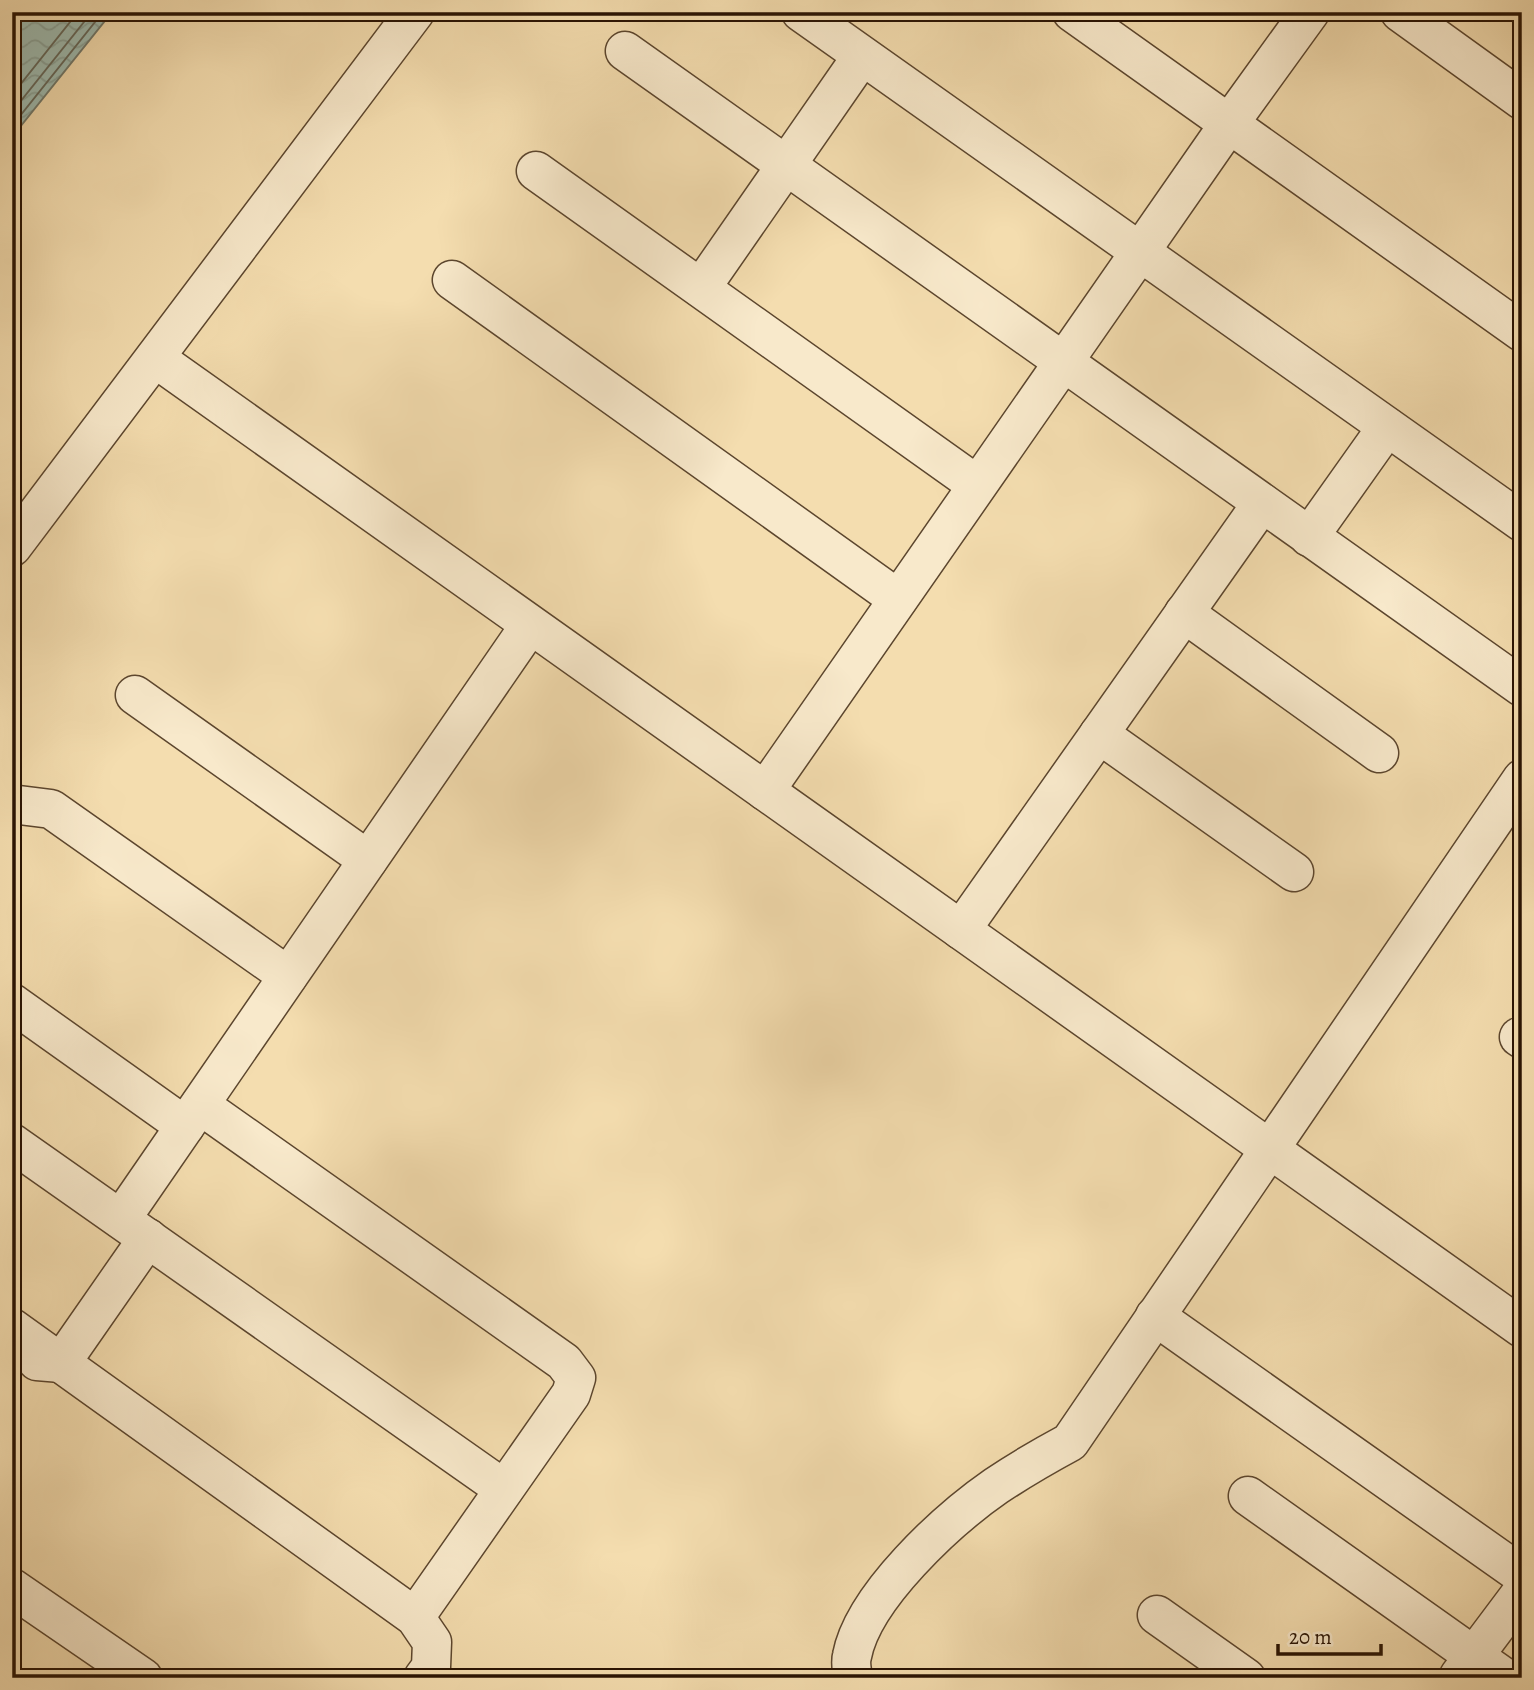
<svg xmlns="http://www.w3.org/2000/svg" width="1534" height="1690" font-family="Alegreya,serif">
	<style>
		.water { fill: url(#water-waves); stroke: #6f786b; stroke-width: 2 }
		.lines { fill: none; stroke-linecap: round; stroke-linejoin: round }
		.shore { stroke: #63675a; stroke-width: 2 }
		.minor-casing { stroke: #5c462e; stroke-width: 41 }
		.minor { stroke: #f8e9cb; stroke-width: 38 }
	</style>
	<defs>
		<pattern id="water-waves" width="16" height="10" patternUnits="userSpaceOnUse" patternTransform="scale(1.75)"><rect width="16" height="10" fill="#9dbbb1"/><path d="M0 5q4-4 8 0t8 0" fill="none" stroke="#87a097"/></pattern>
	</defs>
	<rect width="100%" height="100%" fill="#f4ddaf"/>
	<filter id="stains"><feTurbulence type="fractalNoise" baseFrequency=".00286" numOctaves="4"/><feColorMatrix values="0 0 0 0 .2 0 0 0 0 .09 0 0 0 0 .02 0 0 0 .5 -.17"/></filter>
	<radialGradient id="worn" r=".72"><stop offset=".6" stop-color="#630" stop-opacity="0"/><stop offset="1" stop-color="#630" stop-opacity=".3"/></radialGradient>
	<polygon class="water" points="12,12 112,12 12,137"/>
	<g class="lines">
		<g class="shore">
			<polyline points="12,95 78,12"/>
			<polyline points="12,112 92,12"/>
			<polyline points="12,126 103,12"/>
		</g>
		<g class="minor-casing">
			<g id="minor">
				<polyline points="801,12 1522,522"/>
				<polyline points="1072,12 1522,332"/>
				<polyline points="1400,12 1522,100"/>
				<polyline points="625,51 1522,687"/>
				<polyline points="536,171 977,485"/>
				<polyline points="452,280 898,599"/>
				<polyline points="701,288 862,56"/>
				<polyline points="155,358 1522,1328"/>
				<polyline points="1309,537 1387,427"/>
				<polyline points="12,547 415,12"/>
				<polyline points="1184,613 1379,753"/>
				<polyline points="135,695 368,860"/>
				<polyline points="1099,734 1294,872"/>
				<polyline points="765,791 1229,124 1310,12"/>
				<polyline points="12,806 19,805 51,809 288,976"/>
				<polyline points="961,930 1262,503"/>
				<polyline points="12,1003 185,1126"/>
				<polyline points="1519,1037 1522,1039"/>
				<polyline points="200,1105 564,1362 576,1378 571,1394 415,1617"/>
				<polyline points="12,1143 504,1489"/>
				<polyline points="121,1219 530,625"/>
				<polyline points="1155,1316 1522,1575"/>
				<polyline points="12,1328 415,1617 432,1642 431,1667 423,1678"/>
				<polyline points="37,1361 61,1363 148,1238"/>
				<polyline points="1248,1496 1505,1678"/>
				<polyline points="12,1588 143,1678"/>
				<polyline points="1157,1615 1246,1678"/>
				<polyline points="1459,1676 1522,1592"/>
				<path d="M853,1678c-1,-7 -3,-15 -1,-22 11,-59 95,-136 144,-170 24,-16 48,-30 74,-44l452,-663"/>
			</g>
		</g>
		<use href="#minor" class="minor"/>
	</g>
	<rect width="1534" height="1690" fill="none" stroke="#f4ddaf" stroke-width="42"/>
	<rect x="14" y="14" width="1506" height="1662" fill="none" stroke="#291303" stroke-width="3.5"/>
	<rect x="21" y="21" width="1492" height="1648" fill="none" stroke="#291303" stroke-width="2"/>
	<path d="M1278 1644v10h103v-10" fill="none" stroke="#291303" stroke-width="3.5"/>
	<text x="1289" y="1644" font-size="21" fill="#291303" stroke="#f8e9cb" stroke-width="5" paint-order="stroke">20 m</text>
	<rect width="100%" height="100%" filter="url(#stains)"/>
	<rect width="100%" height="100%" fill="url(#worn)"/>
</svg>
